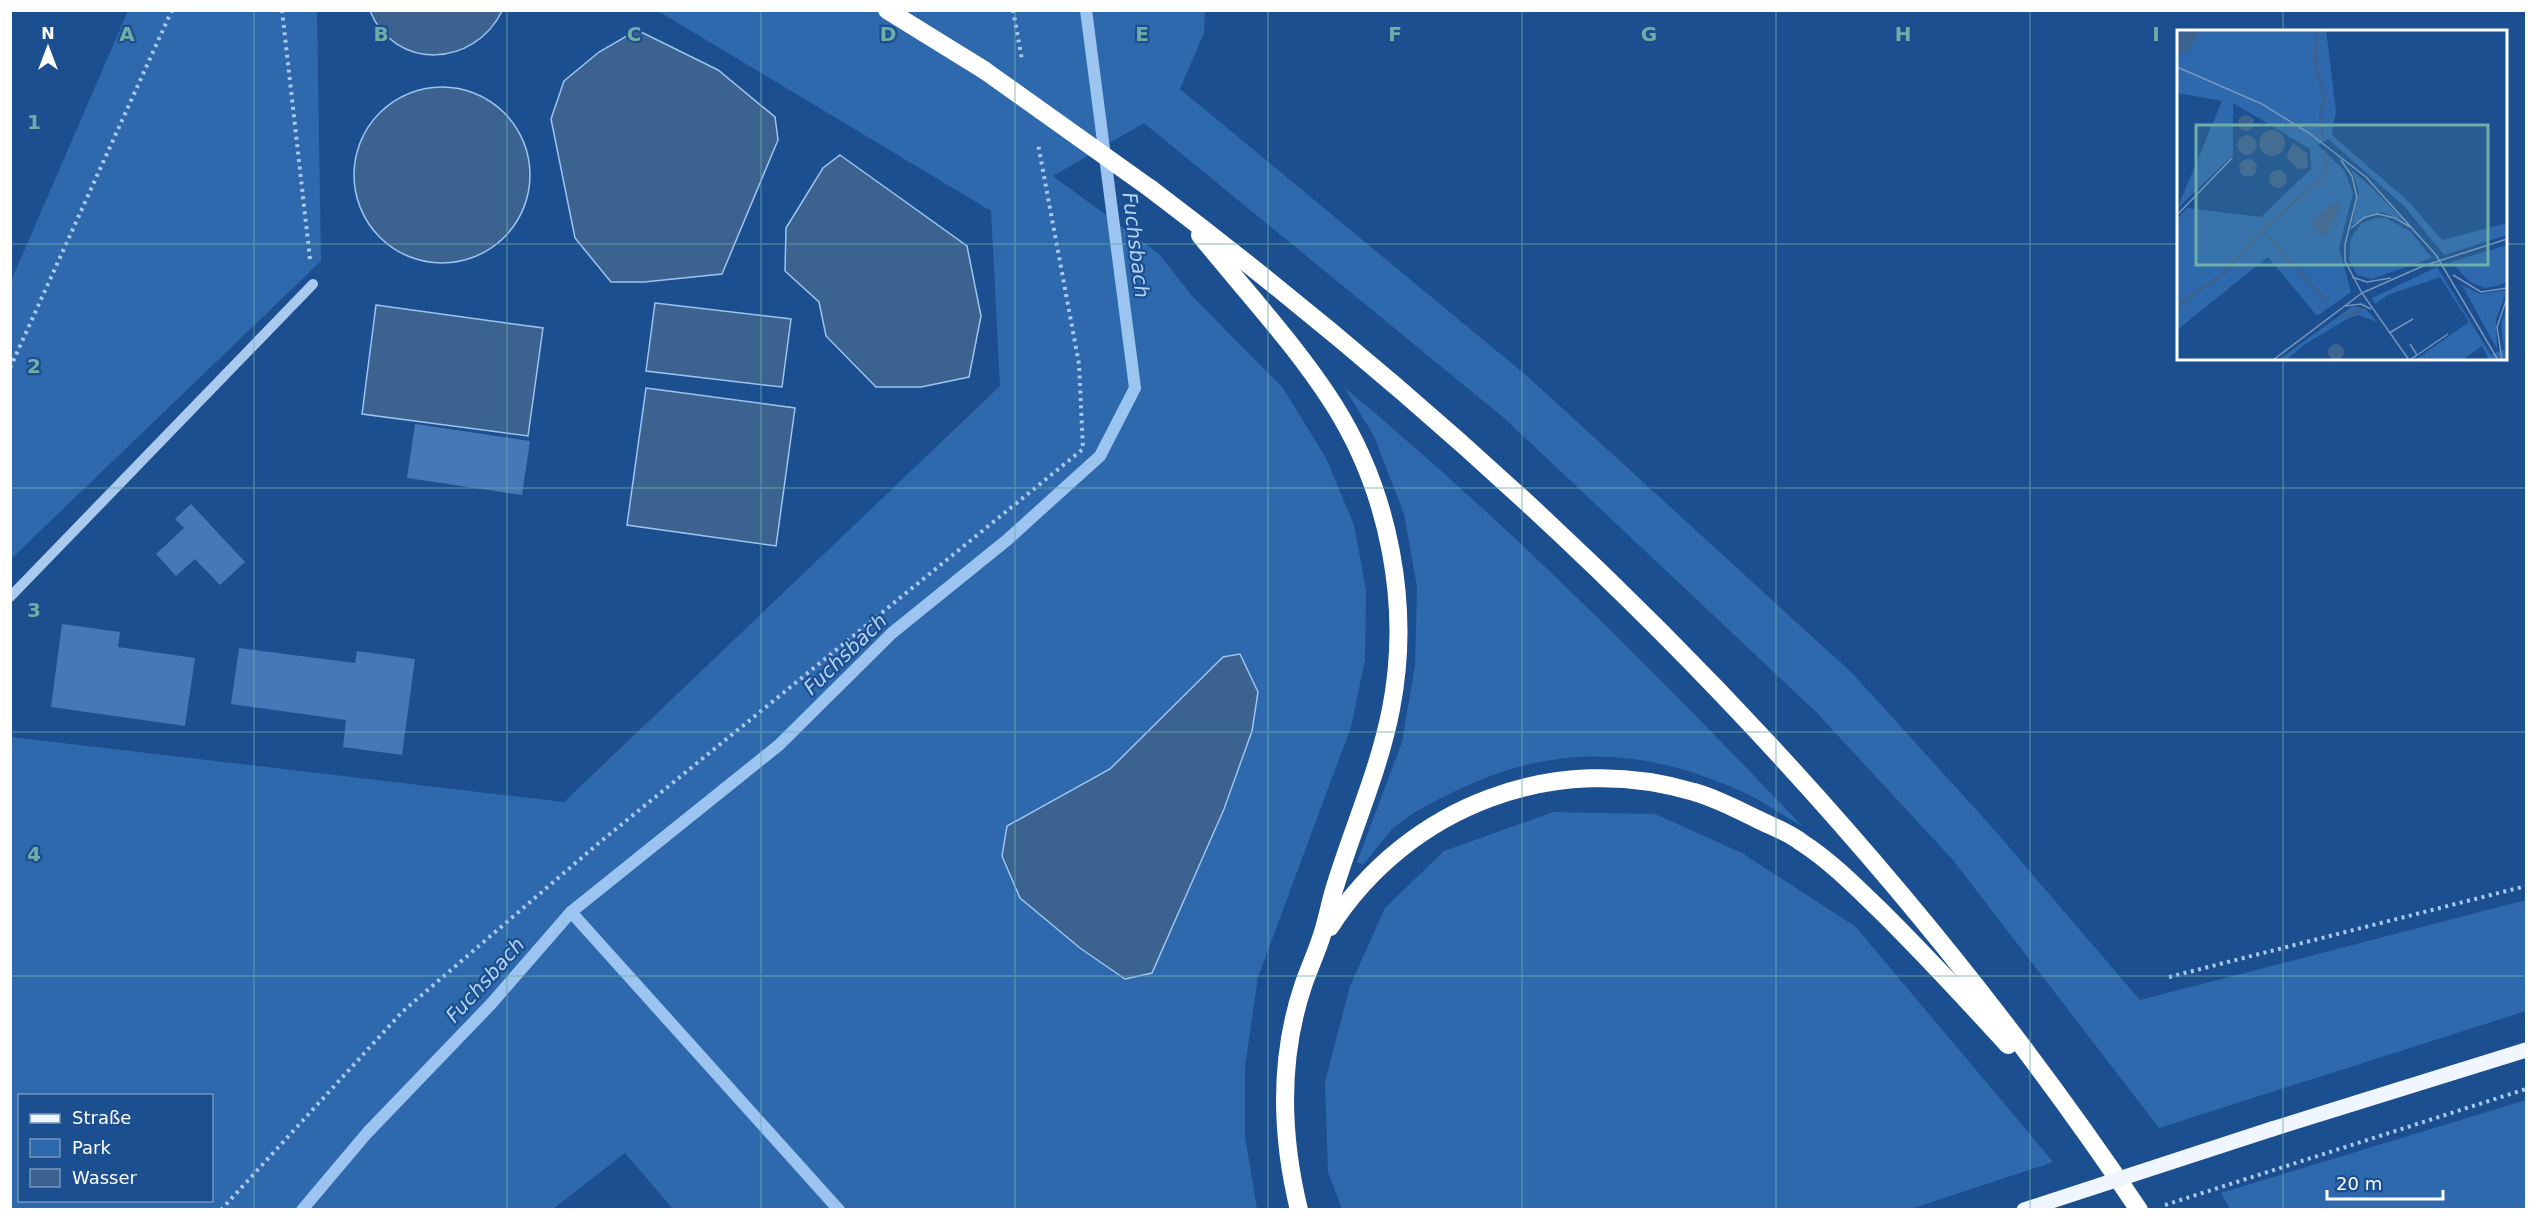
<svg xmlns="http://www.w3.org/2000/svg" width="2537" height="1220" font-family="'DejaVu Sans',sans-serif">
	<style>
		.green { fill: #2e69ad; fill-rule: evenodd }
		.water { fill: #3c6290; stroke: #9cc4f0; stroke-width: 1.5 }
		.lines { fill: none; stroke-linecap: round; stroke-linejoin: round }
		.stream { stroke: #9cc4f0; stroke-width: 12 }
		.building { fill: #4478b7 }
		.path { stroke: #a9c9ee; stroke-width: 4; stroke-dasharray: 3 4.5; stroke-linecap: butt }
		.minor { stroke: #a9c9ee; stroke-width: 10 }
		.major { stroke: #f0f6ff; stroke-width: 15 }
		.highway { stroke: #fff; stroke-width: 18 }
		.major-bridge { stroke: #f0f6ff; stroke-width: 15 }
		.highway-bridge { stroke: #fff; stroke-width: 18 }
		.grid { fill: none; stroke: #6fada8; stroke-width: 1.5; stroke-opacity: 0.55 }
		.labels { text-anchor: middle; stroke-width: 4.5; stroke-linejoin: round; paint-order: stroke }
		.water-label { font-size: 20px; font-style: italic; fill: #b5d3f5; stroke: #1b4f8f }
		.inset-river { fill: none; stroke: #3c6290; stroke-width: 3 }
		.inset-road { fill: none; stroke: #7695bc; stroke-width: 1.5 }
		.view { fill: #6fada8; fill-opacity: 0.15; stroke: #6fada8; stroke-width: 3 }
		.inset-edge { fill: none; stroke: #fff; stroke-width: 3 }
		.grid-label { font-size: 20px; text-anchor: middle; font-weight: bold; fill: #6fada8; stroke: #1b4f8f; stroke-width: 4.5; stroke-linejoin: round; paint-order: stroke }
	</style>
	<rect width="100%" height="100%" fill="#1b4f8f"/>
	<g class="green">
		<polygon points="128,11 317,11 321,261 11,559 11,281"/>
		<path d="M658,11h547l-1,22 -24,56 347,287 325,297 138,152 150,175 386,-100v111l-367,117 -206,-268 -137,-148 -312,-294 -360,-295 -91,53 106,78 34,43 90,91 43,70 28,67 12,65 -1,70 -14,67 -93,250 -13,90v69l12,73h-584l-48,-56 -72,56 -542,1v-473l553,65 436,-416 -9,-175zM20,1096h192v104h-192z"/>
		<path d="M1344,387c163,136 312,285 458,439 -20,-11 -39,-25 -59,-34 -89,-40 -169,-49 -260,-13 -27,11 -57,25 -81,42 -15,11 -27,30 -39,44l-6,-3 45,-120 13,-77 2,-78 -13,-73 -30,-78z"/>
		<polygon points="1553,812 1655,814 1742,853 1856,927 2053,1162 1911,1209 1342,1209 1328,1172 1325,1082 1350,986 1385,908 1444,851"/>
		<polygon points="2526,1100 2526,1209 2230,1209 2221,1193"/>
	</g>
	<g class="water">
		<path d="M370,11v-1l132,1c-28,57 -107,60 -132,0z"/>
		<polygon points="637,30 718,70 775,117 778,140 722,274 644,282 611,282 575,238 551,119 564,81 599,52"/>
		<circle cx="442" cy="175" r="88"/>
		<polygon points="840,155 967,246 981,316 969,377 921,387 876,387 826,336 819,302 785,271 786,228 823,168"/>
		<polygon points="655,303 791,319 782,387 646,371"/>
		<polygon points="376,305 543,328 528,436 362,414"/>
		<polygon points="646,388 795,408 776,546 627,525"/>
		<polygon points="1240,654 1258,692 1252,731 1224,809 1152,973 1125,979 1080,948 1020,898 1002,856 1007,826 1110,769 1223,657"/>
	</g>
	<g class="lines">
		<g class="stream">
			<polyline points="571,912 839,1210"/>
			<polyline points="302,1210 367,1133 491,1004 571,912 779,745 892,633 1007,540 1100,456 1135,388 1086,10"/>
		</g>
	</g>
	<g class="building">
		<polygon points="415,424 530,441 522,495 407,478"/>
		<polygon points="191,504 245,562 220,585 195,559 176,576 156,554 184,528 175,519"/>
		<polygon points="62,624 120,632 118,647 195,658 185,726 51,707"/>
		<polygon points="239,648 355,663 357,651 415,659 402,755 343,747 346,720 231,704"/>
	</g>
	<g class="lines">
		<g class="path">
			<polyline points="282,10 310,259"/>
			<polyline points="1013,10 1022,60"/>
			<polyline points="10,368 172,10"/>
			<polyline points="2169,977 2526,886"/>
			<polyline points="2165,1205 2526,1089"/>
			<polyline points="221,1210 402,1012 600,842 1083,449 1079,364 1038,144"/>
		</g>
		<polyline class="minor" points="10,597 313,284"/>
		<polyline class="major" points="2272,1129 2526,1050"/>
		<g class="highway">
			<polyline points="887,10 984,70"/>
			<path d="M1151,189c379,287 722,625 988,1021"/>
			<path d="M1200,235c45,56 96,110 134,170 56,89 77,202 57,304 -12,62 -39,121 -57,181 -5,17 -8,35 -14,51 -5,15 -12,30 -17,45 -24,72 -22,150 -4,224"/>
			<path d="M1330,927c78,-121 225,-177 364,-135 22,6 42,17 63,27 14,7 31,13 44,23 31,20 56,46 82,71 43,43 84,87 125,132"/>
		</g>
		<polyline class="major-bridge" points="2024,1210 2272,1129"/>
		<polyline class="highway-bridge" points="984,70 1151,189"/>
	</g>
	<path class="grid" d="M254,10v1200M507,10v1200M761,10v1200M1015,10v1200M1268,10v1200M1522,10v1200M1776,10v1200M2030,10v1200M2283,10v22M10,244h2168M2506,244h20M2283,358v852M10,488h2516M10,732h2516M10,976h2516"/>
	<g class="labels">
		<g class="water-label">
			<text transform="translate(1136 245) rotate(83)" y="7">Fuchsbach</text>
			<text transform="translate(845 654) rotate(-44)" y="7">Fuchsbach</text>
			<text transform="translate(485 980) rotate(-48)" y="7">Fuchsbach</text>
		</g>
	</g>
	<g transform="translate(2177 30)">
		<rect width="330" height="330" fill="#1b4f8f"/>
		<path d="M0,0h149l10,81 -4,24 77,67 33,38 65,-17v12l-63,20 -39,-48 -77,-68 -10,6 26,25 9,23 -14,55 12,44 -34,24 -49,-59 -91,73v-111l10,-11 74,9 50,-48 -1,-20 -77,-46v52l-56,54 45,-108 -45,-8zM174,139l21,19 31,32 -22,-8 -29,12 7,-32zM198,188h11l24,13 22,27 -60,21 -15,-4 -8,-15 2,-22 11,-15zM330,215v37l-11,4 -11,2 -15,-6 -19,-20zM260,237l54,88 13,-6 -3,-25 6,-18v54h-18l-7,-14 -20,14h-47l54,-38 -29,-45 -52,18 -13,9 -3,-6zM285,255l18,9 27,-4 -11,30 1,29zM176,276l13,3 11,13 -18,-7 -10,3 -44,26 -19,16h-8z" fill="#2e69ad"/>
		<path d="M0,0h23l-10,19 -9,5 -4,-1zM61 93a8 8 0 1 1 16 0a8 8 0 1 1-16 0ZM82 113a13 13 0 1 1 26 0a13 13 0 1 1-26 0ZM60 115a10 10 0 1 1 20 0a10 10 0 1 1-20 0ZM116,113l14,10 1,15 -11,1 -11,-13zM62 138a9 9 0 1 1 18 0a9 9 0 1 1-18 0ZM92 149a9 9 0 1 1 18 0a9 9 0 1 1-18 0ZM162,170l1,9 -15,28 -12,-9 -1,-8zM151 322a8 8 0 1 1 16 0a8 8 0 1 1-16 0Z" fill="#3c6290"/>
		<path class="inset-river" d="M140,0l-2,31 10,40 -5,11 3,27M85,200l65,72M0,276l46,-32 39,-44 61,-53 4,-8 -3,-19M166,287l20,-8"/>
		<path class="inset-road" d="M0,37l85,37 47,29 57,44 70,78 62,105M164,130l11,16 5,21 -12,47v17l17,32M0,185l55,-57M174,198l14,-11 13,-3 17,4 15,9M276,245l28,17 26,-4M175,247l15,5 24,-4M185,263l61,-27 84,-27M168,276l16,-2 10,5M212,303l24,-14M240,325l31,-21M96,330l89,-67 47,67M233,330l7,-5 -7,-11M325,330l-5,-33 10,-29"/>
		<path class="view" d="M19,95h292v140h-292z"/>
		<rect width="330" height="330" class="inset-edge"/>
	</g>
	<g class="grid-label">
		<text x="127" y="41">A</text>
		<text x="381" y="41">B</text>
		<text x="634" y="41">C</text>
		<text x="888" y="41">D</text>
		<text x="1142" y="41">E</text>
		<text x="1395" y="41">F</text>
		<text x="1649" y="41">G</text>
		<text x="1903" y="41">H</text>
		<text x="2156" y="41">I</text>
		<text x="34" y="129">1</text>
		<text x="34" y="373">2</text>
		<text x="34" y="617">3</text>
		<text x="34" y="861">4</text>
	</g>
	<rect width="2537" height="1220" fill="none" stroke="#ffffff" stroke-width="24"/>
	<rect x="18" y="1094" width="195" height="108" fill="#1b4f8f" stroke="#7695bc" stroke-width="1.5"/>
	<rect x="30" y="1114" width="30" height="9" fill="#f0f6ff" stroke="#7695bc" stroke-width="1.5"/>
	<text x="72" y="1124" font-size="18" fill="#ffffff">Straße</text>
	<rect x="30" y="1139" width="30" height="18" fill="#2e69ad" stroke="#7695bc" stroke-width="1.5"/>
	<text x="72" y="1154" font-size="18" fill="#ffffff">Park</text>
	<rect x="30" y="1169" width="30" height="18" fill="#3c6290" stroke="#7695bc" stroke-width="1.5"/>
	<text x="72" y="1184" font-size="18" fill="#ffffff">Wasser</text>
	<g transform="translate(48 48)" stroke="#1b4f8f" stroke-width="4.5" paint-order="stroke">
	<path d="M0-4.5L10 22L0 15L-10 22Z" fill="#ffffff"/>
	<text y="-9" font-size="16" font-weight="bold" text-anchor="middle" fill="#ffffff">N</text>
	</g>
	<path d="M2327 1190v9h116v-9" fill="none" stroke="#ffffff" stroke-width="3"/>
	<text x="2336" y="1190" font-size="18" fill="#ffffff" stroke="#1b4f8f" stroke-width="4.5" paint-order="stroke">20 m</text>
</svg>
